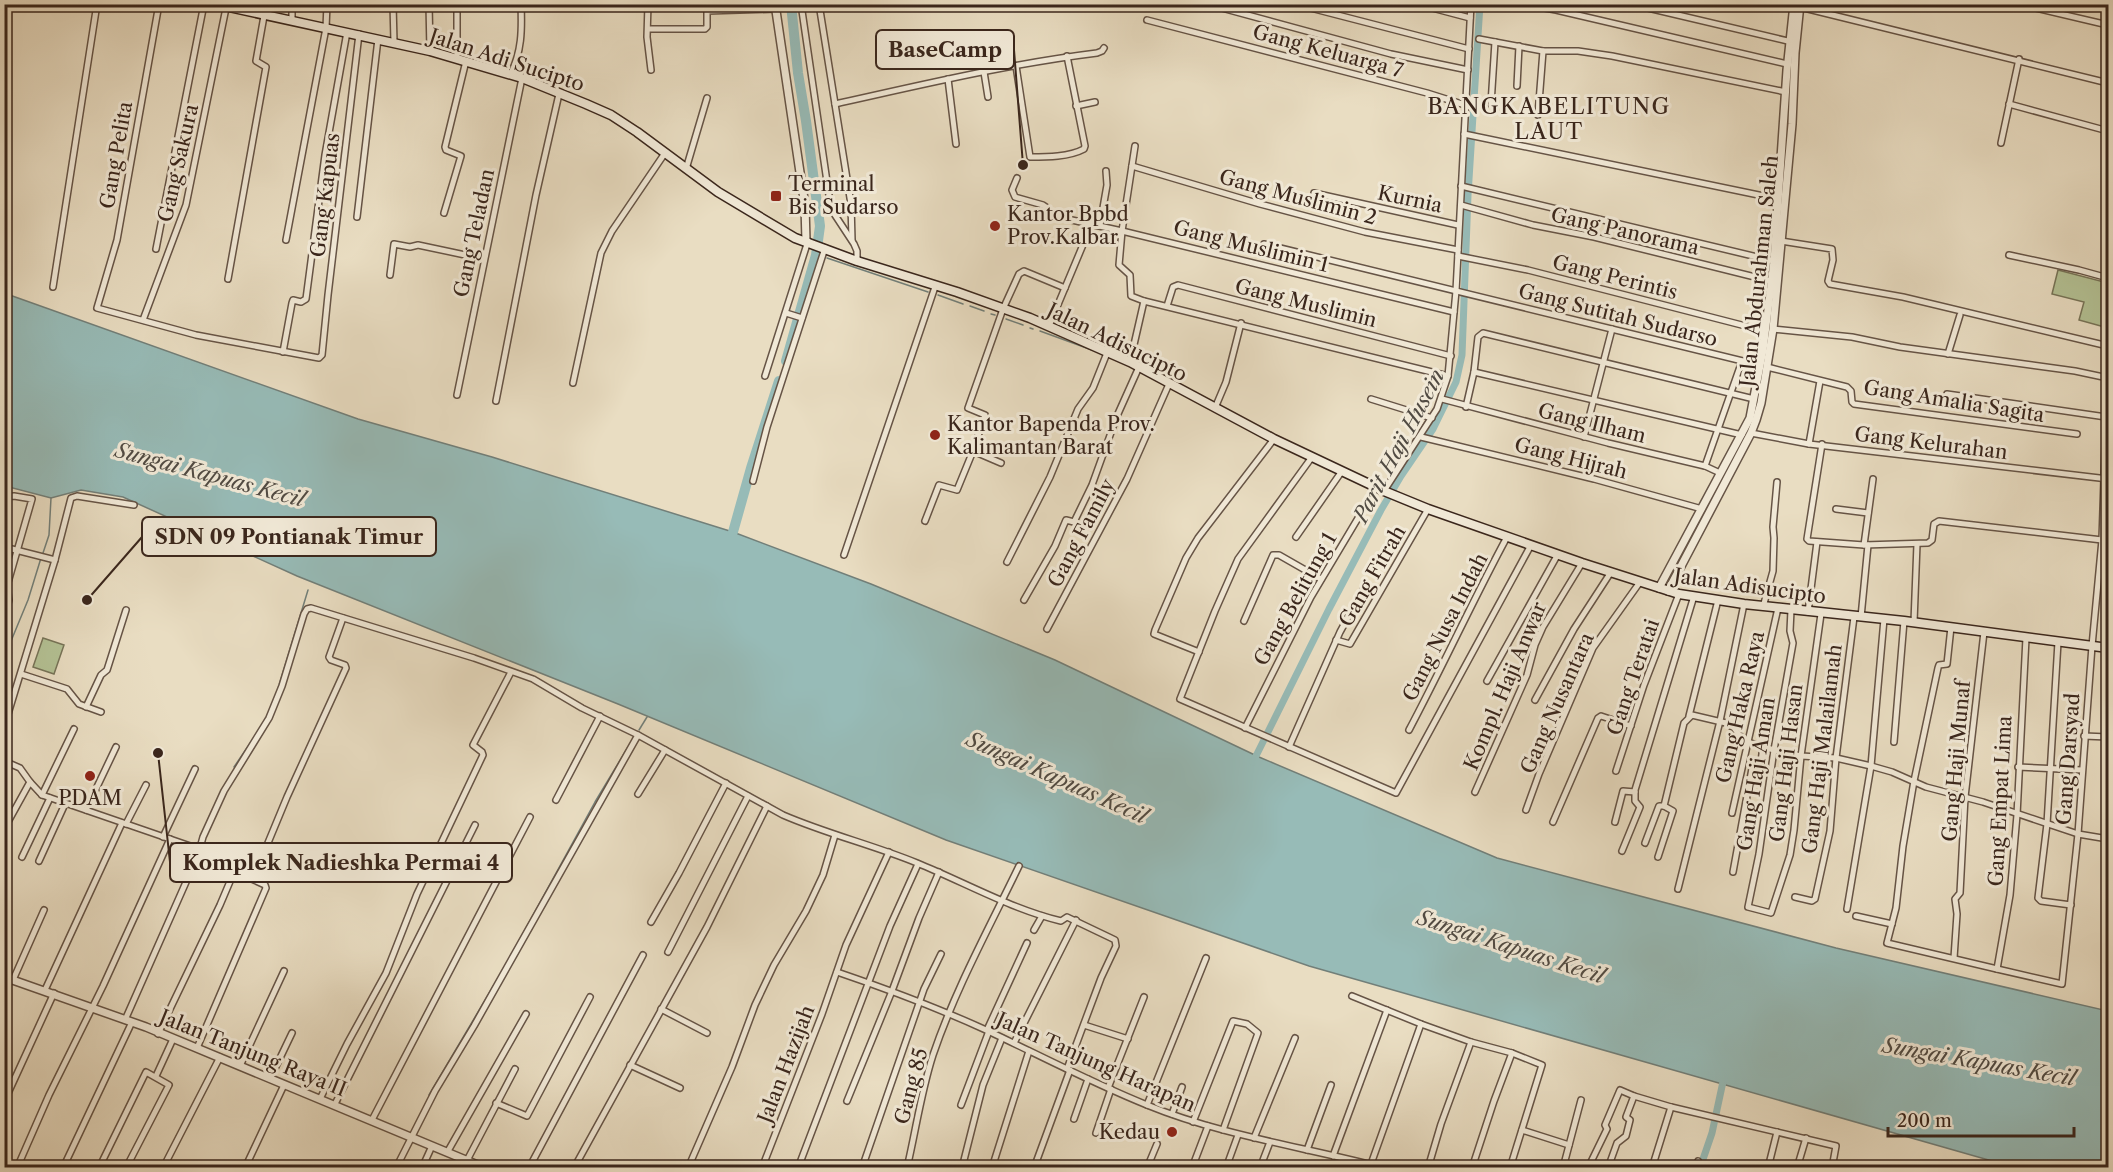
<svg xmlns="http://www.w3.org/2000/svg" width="2113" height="1172" font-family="'Libre Caslon Text',serif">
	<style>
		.green { fill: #b4c295; stroke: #777458; stroke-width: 1.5 }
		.water { fill: #97bbb7; stroke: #727f79; stroke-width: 1.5 }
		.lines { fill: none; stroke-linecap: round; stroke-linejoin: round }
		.stream { stroke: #727f79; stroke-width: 1.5 }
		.canal { stroke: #97bbb7; stroke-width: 7 }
		.river { stroke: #97bbb7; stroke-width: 10 }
		.minor-casing { stroke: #665446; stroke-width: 8 }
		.tertiary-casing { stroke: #665446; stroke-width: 10 }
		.secondary-casing { stroke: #3a261c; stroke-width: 11 }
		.minor { stroke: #f1e9d7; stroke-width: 5 }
		.tertiary { stroke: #f1e9d7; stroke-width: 7 }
		.secondary { stroke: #f1e9d7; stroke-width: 8 }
		.poi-dot { fill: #8f2418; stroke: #f1e9d7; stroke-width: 2 }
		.labels { text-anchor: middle; stroke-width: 6; stroke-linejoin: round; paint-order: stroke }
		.street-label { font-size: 20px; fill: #3a261c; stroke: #f1e9d7 }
		.poi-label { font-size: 20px; fill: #3a261c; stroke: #f1e9d7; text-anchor: start }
		.water-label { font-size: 21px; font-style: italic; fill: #514b43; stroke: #f1e9d7 }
		.quarter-label { font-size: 22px; letter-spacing: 1.5px; fill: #3a261c; stroke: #f1e9d7 }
		.leader { fill: none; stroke: #3a261c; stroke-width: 2 }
		.callout-dot { fill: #3a261c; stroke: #f1e9d7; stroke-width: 2 }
		.callout { fill: #f1e9d7; stroke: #3a261c; stroke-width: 2 }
		.callout-label { font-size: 21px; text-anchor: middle; font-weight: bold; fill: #3a261c }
	</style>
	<rect width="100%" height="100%" fill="#e9ddc2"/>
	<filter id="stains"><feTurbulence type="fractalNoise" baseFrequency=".00333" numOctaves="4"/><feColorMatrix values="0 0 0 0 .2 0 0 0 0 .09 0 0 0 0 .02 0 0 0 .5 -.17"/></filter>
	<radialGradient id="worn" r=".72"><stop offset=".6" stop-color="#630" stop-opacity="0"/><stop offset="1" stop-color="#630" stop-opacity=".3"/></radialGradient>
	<g class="green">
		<polygon points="2058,270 2108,283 2108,328 2079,320 2084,302 2052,294"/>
		<polygon points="43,638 64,645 54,674 33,667"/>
	</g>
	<polygon class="water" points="4,293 358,419 492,457 733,532 871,584 1055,660 1259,757 1497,858 1836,948 2108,1011 2108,1167 2013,1167 1309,966 946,840 618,704 297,576 123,497 81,490 51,498 5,486"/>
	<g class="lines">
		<g class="stream">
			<polyline points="816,255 817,255"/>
			<polyline points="827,258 928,292"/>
			<polyline points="938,295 963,304"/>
			<polyline points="970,306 984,311"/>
			<polyline points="991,314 995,315"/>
			<polyline points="1006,319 1023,325"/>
			<polyline points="1030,328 1033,329"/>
			<polyline points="1040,331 1092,350"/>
			<polyline points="43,553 49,535 51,498"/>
			<polyline points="4,658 28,600 41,558"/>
			<polyline points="277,692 308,590"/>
			<polyline points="639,730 647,717"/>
			<polyline points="234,767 251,742"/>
			<polyline points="510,957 595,802 628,747"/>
			<polyline points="2106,1010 2108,996"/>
			<polyline points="429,1095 494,985"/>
		</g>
		<g class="canal">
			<polyline points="1253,762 1329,609 1381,510 1401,476 1433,429 1456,382 1462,355 1468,195 1480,4"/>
			<polyline points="1700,1168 1712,1133 1724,1077"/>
		</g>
		<g class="river">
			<polyline points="786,361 816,255 820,226 806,121 798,73 791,4"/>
			<polyline points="733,532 751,468 779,381"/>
		</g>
		<g class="minor-casing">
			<g id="minor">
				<polyline points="159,4 117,240 97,308 196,335 319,358 322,355 328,295 359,34"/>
				<polyline points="393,4 394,42"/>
				<polyline points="429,4 430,51"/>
				<polyline points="648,4 647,37 651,70"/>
				<polyline points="801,4 831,209 854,244 857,251 857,261"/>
				<polyline points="819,4 851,204 852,240"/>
				<polyline points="1207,4 1391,54 1468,70"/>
				<polyline points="1295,4 1469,49"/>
				<polyline points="1417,4 1470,18"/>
				<polyline points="1521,4 1556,10 1787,64"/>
				<polyline points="1631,4 1792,42"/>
				<polyline points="2018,4 2108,25"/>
				<polyline points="1800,7 2108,83"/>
				<polyline points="1147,20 1427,93 1465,105"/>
				<polyline points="292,21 292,4"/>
				<polyline points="648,29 705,29 707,27 707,11 775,9"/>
				<polyline points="1479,39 1543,51 1578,51 1612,56 1786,92"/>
				<polyline points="457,58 457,4"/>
				<path d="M1016,66l14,91c17,0 39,0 54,-8l1,-3 -18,-90"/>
				<polyline points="984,72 988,97"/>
				<path d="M510,75c12,-23 12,-45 11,-71"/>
				<polyline points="948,79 956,144"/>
				<polyline points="1517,86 1519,46"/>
				<path d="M835,104c86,-19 173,-40 262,-51l5,-2 2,-3"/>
				<polyline points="1491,104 1495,42"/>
				<polyline points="2009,104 2108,131"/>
				<polyline points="1076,106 1095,102"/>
				<polyline points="1538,115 1543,51"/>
				<polyline points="1464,134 1778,199"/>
				<polyline points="2001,143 2019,59"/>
				<polyline points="1132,166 1260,204 1365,232 1458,250"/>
				<polyline points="686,169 707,98"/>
				<polyline points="1017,178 1012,190 1015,197 1043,205 1046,207 1049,215 1122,231 1135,146"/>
				<polyline points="1461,186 1774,261"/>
				<polyline points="1314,193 1458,225"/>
				<polyline points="1461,205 1533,225 1594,237 1771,281"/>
				<polyline points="444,213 461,156 446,150 445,147 466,61"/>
				<polyline points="357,217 378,39"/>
				<polyline points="1100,225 1107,185 1106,171"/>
				<polyline points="286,240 326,28 327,4"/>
				<polyline points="1781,241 1832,249 1833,260 1828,281 1830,284 1903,297 2108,346"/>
				<polyline points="1264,244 1759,365"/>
				<polyline points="156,249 204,4"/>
				<polyline points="2009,255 2079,270 2108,278"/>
				<polyline points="1458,256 1528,270 1765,331"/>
				<polyline points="390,275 394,244 410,247 418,245 484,259"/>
				<polyline points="228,279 266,67 256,61 264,16"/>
				<polyline points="53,287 97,4"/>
				<polyline points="1144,301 1131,296 1130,275 1119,265 1122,231 1454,312"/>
				<polyline points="1167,306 1173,287 1178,285 1451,356"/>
				<polyline points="786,313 802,318"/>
				<polyline points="143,320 186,205 226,8"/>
				<polyline points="1049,326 1085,240"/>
				<polyline points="1773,329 1852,337 1900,347 2075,371 2108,378"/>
				<polyline points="283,352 292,303 293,300 301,302 306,299 325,155 347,32"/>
				<polyline points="1948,354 1960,315"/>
				<polyline points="1130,362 1144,301 1448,376"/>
				<polyline points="1767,367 1847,387 1851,391 1852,402 1854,404 2077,434"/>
				<polyline points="1474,372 1742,435"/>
				<polyline points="765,376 808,241"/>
				<polyline points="573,383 601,253 612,231 665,153"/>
				<polyline points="1947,394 2106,417"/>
				<polyline points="457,395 522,78"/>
				<polyline points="1371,399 1432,418"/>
				<polyline points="1442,399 1608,443 1705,466 1720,473"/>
				<polyline points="496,401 536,195 559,94"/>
				<polyline points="1466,407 1474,372 1478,337 1483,333 1754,399"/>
				<polyline points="1215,408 1226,382 1241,323"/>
				<polyline points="1751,433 1809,444 2108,479"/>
				<polyline points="1421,437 1594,479 1702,509"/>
				<polyline points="1584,437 1612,329"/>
				<polyline points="1809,444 1820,381"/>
				<polyline points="1822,444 1807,539 1809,541 1864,545 1928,543 1932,540 1934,524 1939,521 2102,540"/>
				<polyline points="973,451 1001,463"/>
				<polyline points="1312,457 1238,559 1215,611 1180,699 1396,793 1531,545"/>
				<polyline points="1705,466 1742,361"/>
				<polyline points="753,481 767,427 825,248"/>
				<polyline points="1384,491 1437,409 1448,376 1456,291 1471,4"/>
				<polyline points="4,497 14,496 32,499 7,586 9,600 4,617"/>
				<polyline points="1836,509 1868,513"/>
				<polyline points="925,521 939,485 957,490 973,451 985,415 968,408 1003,309 1019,274 1024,271 1065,288"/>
				<polyline points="1296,537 1342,471"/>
				<polyline points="1864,545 1873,479"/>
				<polyline points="4,547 55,560"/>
				<polyline points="844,555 935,287"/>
				<polyline points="1007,562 1050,477 1078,409 1093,388 1107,353"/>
				<polyline points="1024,600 1055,546 1066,520 1074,522 1092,485 1117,416 1139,367"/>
				<polyline points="1763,607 1773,571 1774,538 1773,527 1777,482"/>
				<polyline points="1791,610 1790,631 1793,643 1774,750 1759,854 1748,907 1771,913 1790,855 1794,830 1801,756 1821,614"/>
				<polyline points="1808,612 1817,542"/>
				<polyline points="1861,617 1868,545"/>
				<polyline points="1244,621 1273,555 1279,555 1321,579"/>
				<polyline points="1914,622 1917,544"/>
				<polyline points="1951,627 1947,664 1939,665 1938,668 1914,781 1903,846 1896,908 1887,943 1997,969 2010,895 2017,815 2026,638"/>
				<polyline points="1047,629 1127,479 1169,384"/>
				<polyline points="1336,640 1350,644 1428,509"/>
				<polyline points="2058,642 2047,824 2038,898 2041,901 2071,905"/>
				<polyline points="1199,652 1154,634 1155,630 1186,558 1198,538 1274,439"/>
				<polyline points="21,674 67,689 79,704 101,712"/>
				<polyline points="1487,681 1558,554"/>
				<polyline points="1535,700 1574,629 1611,572"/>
				<polyline points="86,707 101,675 107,670 126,610"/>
				<polyline points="1689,716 1718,600"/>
				<polyline points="4,727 55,560 71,498 77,496 134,505"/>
				<polyline points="1245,728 1311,597 1376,488"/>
				<path d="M1409,730c34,-64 64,-130 98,-193"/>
				<polyline points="2084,736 2108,737"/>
				<polyline points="1894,742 1904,621"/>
				<polyline points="1289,747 1340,632 1364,588"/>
				<polyline points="4,761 20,768 30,782"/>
				<polyline points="2018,767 2082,770"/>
				<polyline points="1616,771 1644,685 1679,594"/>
				<polyline points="1475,792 1527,675 1535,645 1543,627 1582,563"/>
				<polyline points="638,794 665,750"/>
				<polyline points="42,795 74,729"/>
				<polyline points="556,800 600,716"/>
				<polyline points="86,810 116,747"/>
				<polyline points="1526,810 1539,774 1593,648 1640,582"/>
				<polyline points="1732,813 1778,608"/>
				<polyline points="1553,822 1598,718 1601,716 1631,726"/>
				<polyline points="1615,822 1623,791 1635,792"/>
				<polyline points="126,824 146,785"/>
				<polyline points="4,829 30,782 42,795 199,849"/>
				<polyline points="163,837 195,769"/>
				<polyline points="1645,843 1659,806 1664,806"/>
				<polyline points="1622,851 1640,807 1635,801 1635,790 1694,596"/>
				<path d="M198,855l5,-18 21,-46 45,-73 13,-32 22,-72 3,-5 4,-1 163,50 59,21 49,29 56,27 145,80c44,19 90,30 134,48 47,19 94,46 144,58l6,-4 44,21 4,2 1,6 -15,32 -34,91"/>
				<polyline points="22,857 50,798"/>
				<polyline points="1658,857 1673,811 1664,806 1684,723 1692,715 1726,723 1734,728 1744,741 1774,750 1801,756 1836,758 1871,766 1892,772 1926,787 1983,802 2078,834 2108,839"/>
				<polyline points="39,861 65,804"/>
				<polyline points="1733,872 1753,763 1761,762 1763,746"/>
				<polyline points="253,879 287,797 346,668 345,665 331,660 329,657 343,618"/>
				<polyline points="1678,889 1720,721 1744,604"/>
				<polyline points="2108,891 2108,878"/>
				<polyline points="1795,897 1812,901 1815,899 1830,831 1836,758 1854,617"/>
				<polyline points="1847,909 1871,766 1884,619"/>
				<polyline points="1856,916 1892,924"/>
				<polyline points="651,922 679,873 726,783"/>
				<polyline points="1034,930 1042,916"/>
				<polyline points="668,952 748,796"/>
				<polyline points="1954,958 1957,914 1955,899 1960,893 1965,797 1984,632"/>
				<polyline points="1997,969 2062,984 2078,834 2092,646 2102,540 2106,417 2108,391"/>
				<path d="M837,972c50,17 101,36 149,58 53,25 106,53 161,75 76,31 158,42 237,63"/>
				<polyline points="13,980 44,910"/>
				<polyline points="45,990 122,823"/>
				<polyline points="4,991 10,979"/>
				<polyline points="1352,996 1421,1024 1471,1042 1441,1124 1428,1168"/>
				<polyline points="661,1009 707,1033"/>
				<polyline points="125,1020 198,855 265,885 266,888 197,1048"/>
				<polyline points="1084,1025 1128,1039"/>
				<polyline points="987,1030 1027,943"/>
				<polyline points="158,1034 220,905 234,872"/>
				<polyline points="1471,1042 1512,1053 1542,1065 1510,1168"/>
				<polyline points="1014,1043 1076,920"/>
				<polyline points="630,1065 680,1088"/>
				<polyline points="240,1066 284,971"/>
				<polyline points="156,1076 173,1039"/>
				<polyline points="270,1079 292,1033"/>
				<polyline points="1108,1088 1144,997"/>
				<polyline points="320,1099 347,1044 386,973 417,894 483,755 482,752 473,745 474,743 511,672"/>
				<polyline points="847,1101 892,991 919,918 939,872"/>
				<polyline points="4,1102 54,993"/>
				<polyline points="496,1103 527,1116 590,997"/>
				<polyline points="335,1104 475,825"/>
				<polyline points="961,1105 989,1031"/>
				<polyline points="1147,1105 1206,958"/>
				<polyline points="1172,1114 1182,1087"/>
				<polyline points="1074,1119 1088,1079"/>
				<polyline points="372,1120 530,817"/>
				<polyline points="1193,1122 1233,1021 1247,1024 1258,1033 1223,1130"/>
				<polyline points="1522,1130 1569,1145"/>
				<polyline points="1096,1133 1111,1089"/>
				<polyline points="1254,1138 1295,1038"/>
				<polyline points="1307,1150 1331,1085"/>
				<polyline points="448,1151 526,1014"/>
				<polyline points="1333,1156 1387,1010"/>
				<polyline points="1371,1164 1421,1024"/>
				<polyline points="17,1168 49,1095 103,986 170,839"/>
				<polyline points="63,1168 132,1022"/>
				<polyline points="99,1168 146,1072 169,1085 126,1168"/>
				<polyline points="163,1168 220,1057"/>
				<polyline points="245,1168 284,1085"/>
				<polyline points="396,1168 435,1091 474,1026 638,735"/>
				<polyline points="422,1168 432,1146"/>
				<polyline points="463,1168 515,1069"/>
				<polyline points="529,1168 643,955"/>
				<polyline points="574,1168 707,927 767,806"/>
				<polyline points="688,1168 732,1067 755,1005 774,965 806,911 823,875 835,835"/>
				<polyline points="762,1168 822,1014 846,945 889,852"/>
				<polyline points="798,1168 890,926 918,864"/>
				<polyline points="862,1168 924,989 941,954"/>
				<path d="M907,1168c9,-38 14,-76 26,-113 22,-65 56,-127 86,-189"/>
				<polyline points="962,1168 983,1085 1002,1038"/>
				<polyline points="992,1168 1029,1051"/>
				<polyline points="1034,1168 1070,1070"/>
				<polyline points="1147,1168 1157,1144"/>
				<polyline points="1192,1168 1208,1126"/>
				<polyline points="1226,1168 1238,1135"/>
				<polyline points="1260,1168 1270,1142"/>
				<polyline points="1472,1168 1494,1101 1512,1053"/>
				<polyline points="1563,1168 1581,1100"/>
				<polyline points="1588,1168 1607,1129 1605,1125 1620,1090 1634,1096 1671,1107 1836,1146 1832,1168"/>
				<polyline points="1608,1168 1617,1143 1626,1136 1630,1120 1626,1117 1634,1096"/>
				<polyline points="1652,1168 1671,1107"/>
				<polyline points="1696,1168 1698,1161"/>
				<polyline points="1768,1168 1777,1132"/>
				<polyline points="1797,1168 1806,1138"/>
			</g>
		</g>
		<g class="tertiary-casing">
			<g id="tertiary">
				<polyline points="775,4 805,206 806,241"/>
				<polyline points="1659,588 1750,418 1763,350 1774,261 1787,70 1794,4"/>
				<polyline points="1668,591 1751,433 1756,420 1761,403 1773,329 1792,124 1795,53 1800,4"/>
				<polyline points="4,977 146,1027 485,1168"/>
			</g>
		</g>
		<g class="secondary-casing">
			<polyline id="secondary" points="215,4 430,51 522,78 586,104 611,115 637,132 718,192 795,238 857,261 957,292 1030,318 1130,362 1274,439 1384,491 1428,509 1582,563 1679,594 1744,604 1904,621 2108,648"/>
		</g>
		<use href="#minor" class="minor"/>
		<use href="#tertiary" class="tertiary"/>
		<use href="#secondary" class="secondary"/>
	</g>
	<g class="poi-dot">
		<rect x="770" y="190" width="12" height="12" rx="3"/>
		<circle cx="995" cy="226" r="6"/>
		<circle cx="935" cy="435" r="6"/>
		<circle cx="90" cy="776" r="6"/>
		<circle cx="1172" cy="1132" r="6"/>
	</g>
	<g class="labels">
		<g class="street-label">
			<text transform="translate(1328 51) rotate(15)" y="7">Gang Keluarga 7</text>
			<text transform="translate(507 60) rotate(18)" y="7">Jalan Adi Sucipto</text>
			<text transform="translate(116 155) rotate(-80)" y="7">Gang Pelita</text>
			<text transform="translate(178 163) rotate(-77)" y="7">Gang Sakura</text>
			<text transform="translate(325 195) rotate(-83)" y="7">Gang Kapuas</text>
			<text transform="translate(1298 197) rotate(15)" y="7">Gang Muslimin 2</text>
			<text transform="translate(1410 199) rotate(12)" y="7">Kurnia</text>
			<text transform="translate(1625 231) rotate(13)" y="7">Gang Panorama</text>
			<text transform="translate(474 233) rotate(-78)" y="7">Gang Teladan</text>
			<text transform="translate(1251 246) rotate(14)" y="7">Gang Muslimin 1</text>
			<text transform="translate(1759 271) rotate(-84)" y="7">Jalan Abdurahman Saleh</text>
			<text transform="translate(1615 277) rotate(14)" y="7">Gang Perintis</text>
			<text transform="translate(1306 303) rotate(14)" y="7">Gang Muslimin</text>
			<text transform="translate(1618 315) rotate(14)" y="7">Gang Sutitah Sudarso</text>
			<text transform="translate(1117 342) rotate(26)" y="7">Jalan Adisucipto</text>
			<text transform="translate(1954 401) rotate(9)" y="7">Gang Amalia Sagita</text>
			<text transform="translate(1592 423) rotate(14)" y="7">Gang Ilham</text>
			<text transform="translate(1931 443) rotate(7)" y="7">Gang Kelurahan</text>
			<text transform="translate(1571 458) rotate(14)" y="7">Gang Hijrah</text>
			<text transform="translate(1081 533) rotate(-62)" y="7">Gang Family</text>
			<text transform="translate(1372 576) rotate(-60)" y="7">Gang Fitrah</text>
			<text transform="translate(1750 586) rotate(8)" y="7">Jalan Adisucipto</text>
			<text transform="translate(1295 599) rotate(-61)" y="7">Gang Belitung 1</text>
			<text transform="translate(1445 627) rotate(-63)" y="7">Gang Nusa Indah</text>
			<text transform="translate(1633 677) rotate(-71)" y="7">Gang Teratai</text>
			<text transform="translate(1505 686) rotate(-67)" y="7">Kompl. Haji Anwar</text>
			<text transform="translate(1557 703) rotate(-66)" y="7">Gang Nusantara</text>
			<text transform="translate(1740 707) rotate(-77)" y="7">Gang Haka Raya</text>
			<text transform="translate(1822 749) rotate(-83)" y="7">Gang Haji Malailamah</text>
			<text transform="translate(2068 759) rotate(-86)" y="7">Gang Darsyad</text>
			<text transform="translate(1956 761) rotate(-85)" y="7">Gang Haji Munaf</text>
			<text transform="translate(1786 763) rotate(-83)" y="7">Gang Haji Hasan</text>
			<text transform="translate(1756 774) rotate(-81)" y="7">Gang Haji Aman</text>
			<text transform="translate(2000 801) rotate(-87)" y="7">Gang Empat Lima</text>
			<text transform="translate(253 1053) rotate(22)" y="7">Jalan Tanjung Raya II</text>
			<text transform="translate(1096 1062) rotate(24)" y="7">Jalan Tanjung Harapan</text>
			<text transform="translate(786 1064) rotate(-69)" y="7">Jalan Hazijah</text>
			<text transform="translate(911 1086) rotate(-75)" y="7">Gang 85</text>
		</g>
		<g class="poi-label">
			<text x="788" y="191">Terminal<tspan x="788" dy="23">Bis Sudarso</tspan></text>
			<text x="1007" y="221">Kantor Bpbd<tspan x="1007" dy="23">Prov.Kalbar</tspan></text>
			<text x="947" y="431">Kantor Bapenda Prov.<tspan x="947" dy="23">Kalimantan Barat</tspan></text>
			<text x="90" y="805" text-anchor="middle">PDAM</text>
			<text x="1160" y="1139" text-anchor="end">Kedau</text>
		</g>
		<g class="water-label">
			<text transform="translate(1399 446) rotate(-62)" y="7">Parit Haji Husein</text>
			<text transform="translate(210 475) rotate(15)" y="7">Sungai Kapuas Kecil</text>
			<text transform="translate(1057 778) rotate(24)" y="7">Sungai Kapuas Kecil</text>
			<text transform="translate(1511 947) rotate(18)" y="7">Sungai Kapuas Kecil</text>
			<text transform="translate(1979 1062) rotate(10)" y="7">Sungai Kapuas Kecil</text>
		</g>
		<g class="quarter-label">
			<text x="1549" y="114">BANGKABELITUNG<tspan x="1549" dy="25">LAUT</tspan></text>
		</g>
	</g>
	<path class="leader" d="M1023 165L1014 50M87 600L142 537M158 753L170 862"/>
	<g class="callout-dot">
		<circle cx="1023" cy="165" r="6"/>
		<circle cx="87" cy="600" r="6"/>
		<circle cx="158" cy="753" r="6"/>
	</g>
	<g class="callout">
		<rect x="876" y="30" width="138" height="39" rx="6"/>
		<rect x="142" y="517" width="294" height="39" rx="6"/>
		<rect x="170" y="843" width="342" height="39" rx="6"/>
	</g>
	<g class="callout-label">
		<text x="945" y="57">BaseCamp</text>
		<text x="289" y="544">SDN 09 Pontianak Timur</text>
		<text x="341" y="870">Komplek Nadieshka Permai 4</text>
	</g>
	<rect width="2113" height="1172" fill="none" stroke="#e9ddc2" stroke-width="24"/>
	<rect x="6" y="6" width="2101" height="1160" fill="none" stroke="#3a261c" stroke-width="3"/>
	<rect x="12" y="12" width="2089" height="1148" fill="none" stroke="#3a261c" stroke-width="1.5"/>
	<path d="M1888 1127v9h186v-9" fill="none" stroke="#3a261c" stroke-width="3"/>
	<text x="1897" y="1127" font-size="18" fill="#3a261c" stroke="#f1e9d7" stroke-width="4.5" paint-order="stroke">200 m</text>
	<rect width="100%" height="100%" filter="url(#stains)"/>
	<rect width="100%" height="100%" fill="url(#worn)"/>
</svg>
